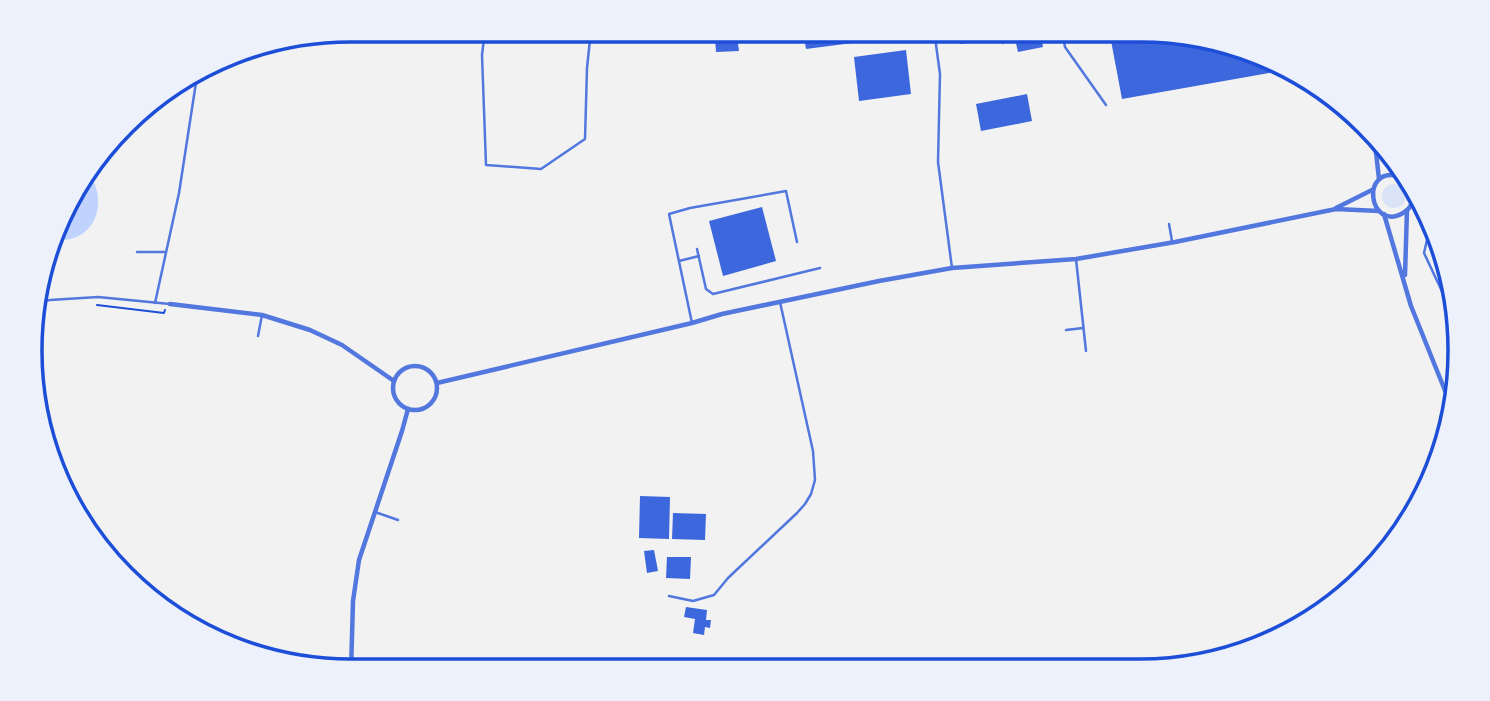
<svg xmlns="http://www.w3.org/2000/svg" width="1490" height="701" font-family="Roboto,sans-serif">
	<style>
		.green { fill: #dbe4f7 }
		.water { fill: #bfd3fe }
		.building { fill: #3d67dc }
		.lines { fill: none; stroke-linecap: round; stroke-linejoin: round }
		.path { stroke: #1d4ed8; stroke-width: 2 }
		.service { stroke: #5277de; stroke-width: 2.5 }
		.minor { stroke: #5277de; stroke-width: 4.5 }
		.rim { fill: none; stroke: #1d4ed8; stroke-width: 3.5 }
	</style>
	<rect width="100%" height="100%" fill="#f2f2f2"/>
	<circle class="green" cx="1394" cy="196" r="12"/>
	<path class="water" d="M88,172c22,30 7,72 -34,68l19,-50z"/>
	<g class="building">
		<polygon points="803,30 906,30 907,36 806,49"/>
		<polygon points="958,30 986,30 987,40 960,44"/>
		<polygon points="1013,30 1040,30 1043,47 1018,52"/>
		<polygon points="1109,30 1140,30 1262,54 1286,70 1122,99"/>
		<polygon points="737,36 739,51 716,52 715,38"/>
		<polygon points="906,50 911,94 859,101 854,57"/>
		<polygon points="1027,94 1032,121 981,131 976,104"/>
		<polygon points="762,207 776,261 723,276 709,221"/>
		<polygon points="640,496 670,497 669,539 639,538"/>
		<polygon points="673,513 706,514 705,540 672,539"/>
		<polygon points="654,550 658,571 647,573 644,551"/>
		<polygon points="667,557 691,557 690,579 666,578"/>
		<polygon points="686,607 707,610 706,620 711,620 710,628 705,627 704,635 693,633 695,619 684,617"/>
	</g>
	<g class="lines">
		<polyline class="path" points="97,305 164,313 165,310"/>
		<g class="service">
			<polyline points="485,30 482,55 486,165 541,169 585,139 587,68 591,30"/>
			<polyline points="934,30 940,74 938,162 952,268"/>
			<polyline points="1001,30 1003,43"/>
			<polyline points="1062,30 1065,47 1106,105"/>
			<polyline points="1169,224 1172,241"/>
			<polyline points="1434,225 1430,227 1424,253 1454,317"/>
			<polyline points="697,249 706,289 713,294 820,268"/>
			<polyline points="137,252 165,252"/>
			<polyline points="1076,259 1086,351"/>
			<polyline points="679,261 699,256"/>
			<polyline points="36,303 50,300 98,297 170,304"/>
			<polyline points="155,303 179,193 197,76"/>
			<polyline points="692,323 669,214 690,208 786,191 797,242"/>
			<polyline points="1066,330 1083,328"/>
			<polyline points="258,336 262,315"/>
			<polyline points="375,512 398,520"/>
			<polyline points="669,596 693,601 714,595 728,578 797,513 805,504 811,494 815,480 813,451 780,302"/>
		</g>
		<g class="minor">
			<polyline points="1374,135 1379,179"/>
			<path d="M1402,177c-44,-14 -33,56 1,36 8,-4 10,-11 10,-19"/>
			<polyline points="1336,208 1372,190"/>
			<polyline points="1384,214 1411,306 1450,403"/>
			<polyline points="1405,275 1407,210"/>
			<polyline points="170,304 262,315 310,330 342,345 394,381"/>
			<circle cx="415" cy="388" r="22"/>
			<polyline points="437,383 692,323 722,314 879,281 952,268 1076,259 1175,242 1336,209 1379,211"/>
			<polyline points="351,671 353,601 359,560 402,431 408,409"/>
		</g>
	</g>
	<path d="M0 0H1490V701H0ZM350 42H1140A308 308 0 0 1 1448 350V351A308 308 0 0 1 1140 659H350A308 308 0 0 1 42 351V350A308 308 0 0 1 350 42Z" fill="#edf1fc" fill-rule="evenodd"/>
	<path class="rim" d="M350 42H1140A308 308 0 0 1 1448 350V351A308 308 0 0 1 1140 659H350A308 308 0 0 1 42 351V350A308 308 0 0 1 350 42Z"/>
</svg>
